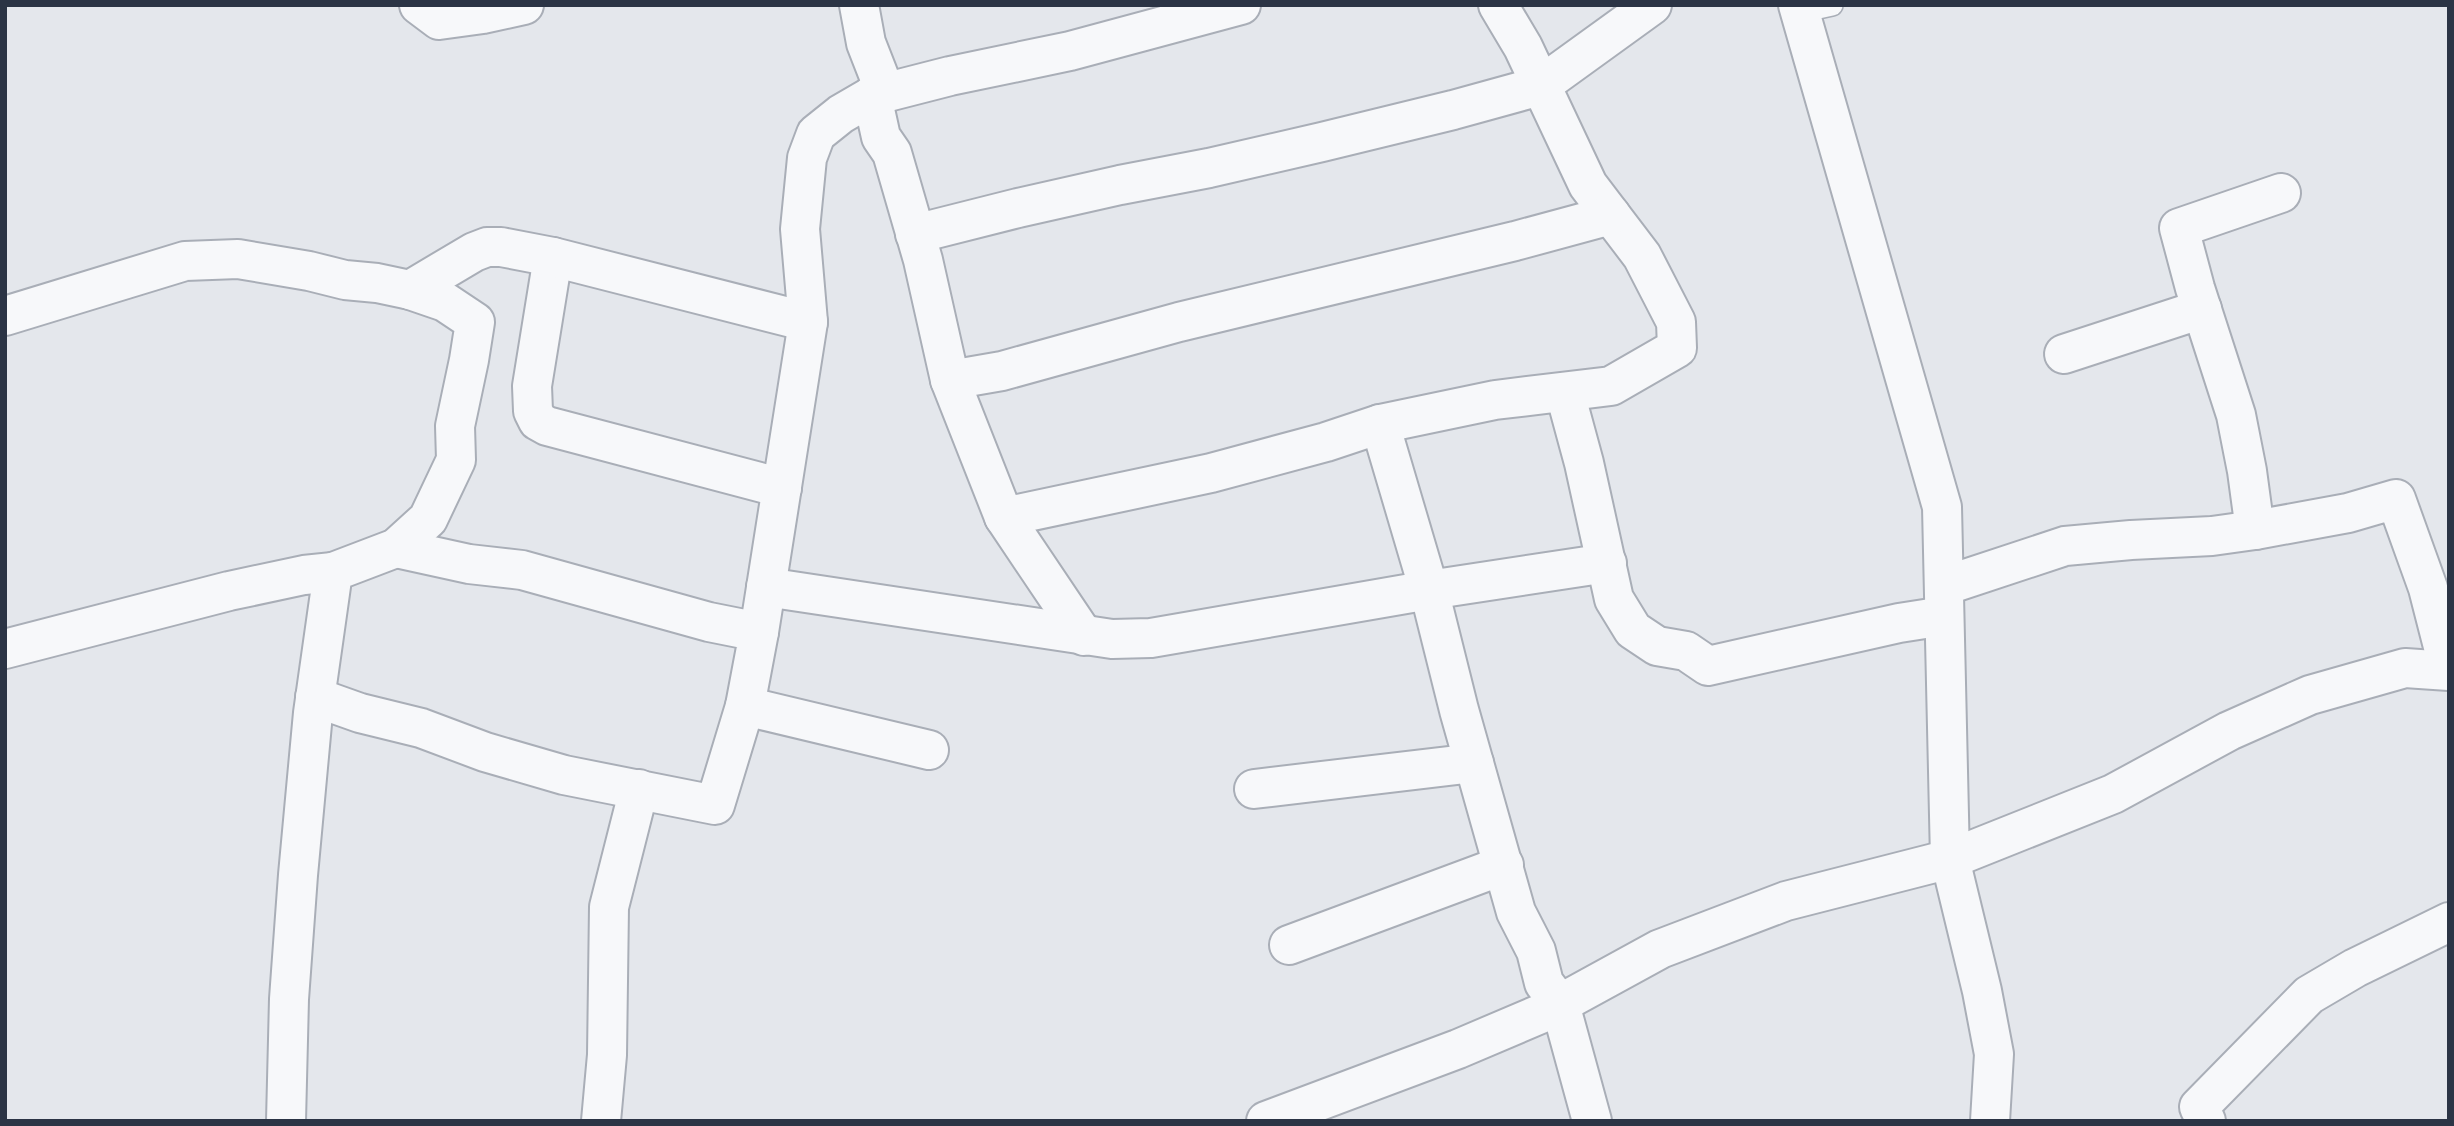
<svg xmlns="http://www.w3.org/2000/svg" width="2454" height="1126" font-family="Barlow,sans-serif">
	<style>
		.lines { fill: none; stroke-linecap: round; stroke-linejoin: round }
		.service-casing { stroke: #a9aeb7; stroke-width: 24 }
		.minor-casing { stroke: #a9aeb7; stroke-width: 42 }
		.tertiary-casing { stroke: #a9aeb7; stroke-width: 42 }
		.service { stroke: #f7f8fa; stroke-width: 21 }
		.minor { stroke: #f7f8fa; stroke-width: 38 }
		.tertiary { stroke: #f7f8fa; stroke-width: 38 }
	</style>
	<rect width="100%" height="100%" fill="#e4e7ec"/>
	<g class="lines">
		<g class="service-casing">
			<polyline id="service" points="1800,12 1832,5"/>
		</g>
		<g class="minor-casing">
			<g id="minor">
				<polyline points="419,5 439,20 483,14 524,5"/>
				<polyline points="859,5 866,43 882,84 872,96 881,137 892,153 923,260 950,380 1004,517 1211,473 1326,442 1380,424 1495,400 1611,386 1677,348 1676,322 1642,256 1588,185 1523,47 1498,5"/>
				<polyline points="915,234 1018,208 1120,185 1209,168 1322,142 1453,110 1540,86 1652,5"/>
				<polyline points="553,257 532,386 533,411 538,421 547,426 782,488"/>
				<polyline points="410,290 474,252 487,247 501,247 553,257 808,322"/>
				<polyline points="5,316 185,261 238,259 309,271 345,280 377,283 410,290 445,302 475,322 469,360 455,426 456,460 428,519 396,548 333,572 313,713 298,875 289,999 286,1121"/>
				<polyline points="2064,354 2202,309"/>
				<polyline points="950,380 1002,371 1179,322 1515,241 1611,215"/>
				<polyline points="1565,393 1584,463 1614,599 1633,630 1657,646 1686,651 1708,666 1899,623 1944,616"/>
				<polyline points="1380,424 1429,590 1459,710 1516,912 1536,951 1544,983 1560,1004 1592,1121"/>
				<polyline points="1004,517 1084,636"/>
				<polyline points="2255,530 2247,471 2236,415 2195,288 2179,228 2281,193"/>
				<polyline points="1944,586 2065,546 2131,540 2212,536 2255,530 2348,513 2396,499 2428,588 2449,670"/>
				<polyline points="766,587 1112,639 1151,638 1429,590 1607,563"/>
				<polyline points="759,632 808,322 800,229 807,158 816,134 841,114 872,96 950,76 1070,51 1241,5"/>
				<polyline points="5,649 229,591 304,575 333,572"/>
				<polyline points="315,697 360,713 421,728 485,752 564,775 715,805 745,706 759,632 709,622 522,570 469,564 396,548"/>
				<polyline points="745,706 929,750"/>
				<polyline points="1254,789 1474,763"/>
				<polyline points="1289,945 1504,865"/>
				<polyline points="601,1121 607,1055 609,907 639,789"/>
				<polyline points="2206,1121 2199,1107 2309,995 2355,968 2449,922"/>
			</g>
		</g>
		<g class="tertiary-casing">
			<g id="tertiary">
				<polyline points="1798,5 1942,507 1950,859 1982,991 1994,1054 1990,1121"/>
				<polyline points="1266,1121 1458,1049 1545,1012 1660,949 1786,901 1950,859 2113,794 2229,731 2310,695 2405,668 2449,671"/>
			</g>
		</g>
		<use href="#service" class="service"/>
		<use href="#minor" class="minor"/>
		<use href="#tertiary" class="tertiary"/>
	</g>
	<rect width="2454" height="1126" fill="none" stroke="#2b3445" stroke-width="14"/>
</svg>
